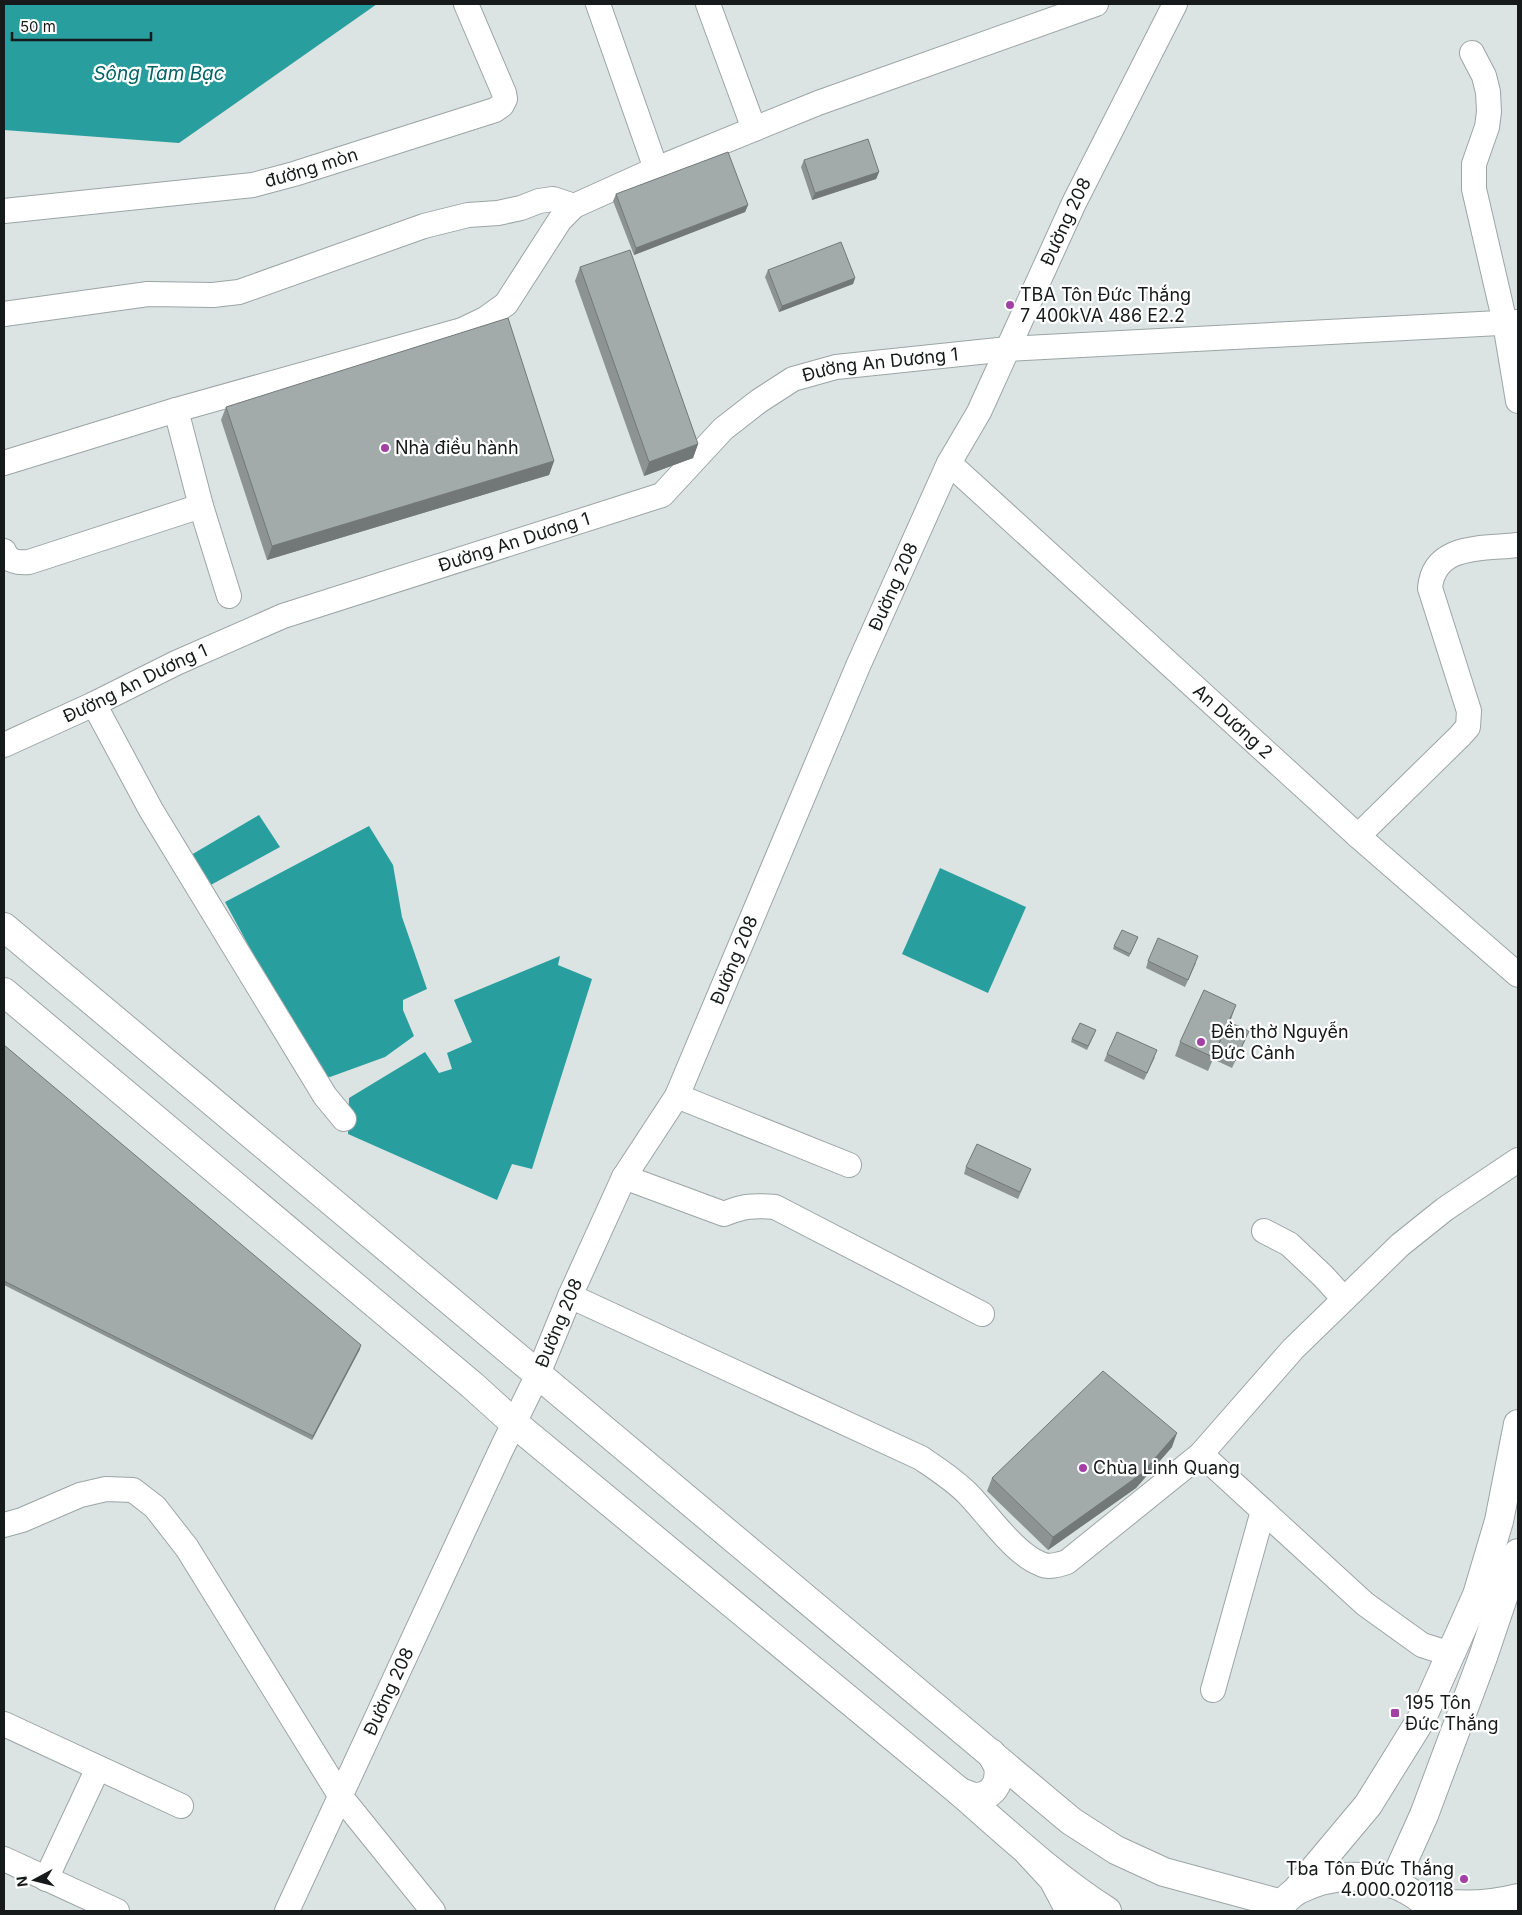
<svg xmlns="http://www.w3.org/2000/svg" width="1522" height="1915" font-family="Inter,sans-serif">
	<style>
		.water { fill: #289f9e }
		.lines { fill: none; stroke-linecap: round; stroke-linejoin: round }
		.minor-casing { stroke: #9ca5a4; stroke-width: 26 }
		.major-casing { stroke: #9ca5a4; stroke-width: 30 }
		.highway-casing { stroke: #9ca5a4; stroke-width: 30 }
		.minor { stroke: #fff; stroke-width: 24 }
		.major { stroke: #fff; stroke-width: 28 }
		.highway { stroke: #fff; stroke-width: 28 }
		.wall { fill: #8c9392 }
		.shaded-wall { fill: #727877 }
		.building { fill: #a3abaa; stroke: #727877 }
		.poi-dot { fill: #a340a6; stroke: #fff; stroke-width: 2 }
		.labels { text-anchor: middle; stroke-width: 4.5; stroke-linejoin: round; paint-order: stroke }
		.street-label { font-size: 18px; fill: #171a1a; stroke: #fff }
		.poi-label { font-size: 18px; fill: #171a1a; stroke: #fff; text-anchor: start }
		.water-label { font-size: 19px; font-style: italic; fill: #006363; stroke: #fff }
	</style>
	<rect width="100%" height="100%" fill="#dbe3e3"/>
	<g class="water">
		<polygon points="4,4 377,4 179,143 4,130"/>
		<polygon points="259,815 280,847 207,887 191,855"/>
		<polygon points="369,826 393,865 402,917 427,989 403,1000 403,1010 414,1036 385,1057 330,1077 319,1076 225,902"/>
		<polygon points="940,868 1026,907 988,993 902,954"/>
		<polygon points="560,956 558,965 592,979 532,1169 512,1164 497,1200 348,1134 349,1098 425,1052 439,1073 452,1069 447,1053 472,1042 454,1000"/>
	</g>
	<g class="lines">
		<g class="minor-casing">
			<g id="minor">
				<polyline points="598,4 656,169"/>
				<polyline points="708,4 754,129"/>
				<polyline points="1472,53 1484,76 1488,92 1489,112 1487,127 1474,164 1474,189 1505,323 1518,401"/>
				<path id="s1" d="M4,211l249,-26 41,-11 201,-64 7,-5 3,-6 -1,-6 -38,-89"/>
				<polyline points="4,314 148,294 213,295 239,292 424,226 468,215 498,213 521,208 539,201 553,199 574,206"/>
				<polyline points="176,410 201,506 229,596"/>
				<polyline points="4,463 176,410 462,330 485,319 506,304 560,220 574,206 656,169 818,103 1096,4"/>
				<path id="s2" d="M949,463l409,373 160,139"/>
				<path d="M4,551c4,11 14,12 25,11l172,-56"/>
				<polyline points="94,704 151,810 325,1096 344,1119"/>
				<path id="s3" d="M4,745l90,-41 82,-41 107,-47 379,-121 61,-66 36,-28 34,-22 43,-12 172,-18 510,-27"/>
				<path d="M1358,836l102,-100 8,-9 1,-16 -39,-123c4,-45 54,-39 88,-43"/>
				<polyline points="677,1096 849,1165"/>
				<path d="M624,1177l100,37c19,-8 30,-9 51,-7l207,107"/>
				<polyline points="1264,1231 1289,1244 1323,1276 1344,1299"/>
				<path d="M570,1296l351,162c16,11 32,21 46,35 20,20 48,62 74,71 8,4 17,1 26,-2l134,-108 92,-105 107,-104 45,-36 73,-49"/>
				<polyline points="1201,1454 1365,1604 1422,1645 1450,1654"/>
				<polyline points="4,1525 22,1520 80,1495 106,1489 133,1490 155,1507 187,1548 341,1797 433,1911"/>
				<polyline points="1213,1690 1263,1511"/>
				<polyline points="4,1724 181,1806"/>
				<polyline points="4,1859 117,1911"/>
				<polyline points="46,1879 98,1768"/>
				<path id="s4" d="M287,1911l213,-459 38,-78 32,-78 54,-119 53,-81 181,-430 91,-203 30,-51 95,-209 101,-199"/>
			</g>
		</g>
		<g class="major-casing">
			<g id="major">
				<polyline points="4,927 1071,1821 1116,1850 1164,1872 1282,1904"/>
				<path d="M4,992l468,393 42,38 446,369c48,42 94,85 147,119"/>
				<path d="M960,1792c5,2 10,4 15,5 17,0 26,-14 23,-30 -1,-4 -5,-9 -7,-14"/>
				<polyline points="1393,1884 1424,1815 1483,1657 1518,1553"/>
				<polyline points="1296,1891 1368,1805 1422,1718 1477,1595 1499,1521 1518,1424"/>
			</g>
		</g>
		<g class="highway-casing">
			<g id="highway">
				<polyline points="1028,1852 1053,1879 1070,1911"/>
				<path d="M1422,1899c32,8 64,7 96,-1"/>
				<path d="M1275,1911c7,-7 14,-16 23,-21 45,-23 101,-16 136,21"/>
			</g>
		</g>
		<use href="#minor" class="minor"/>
		<use href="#major" class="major"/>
		<use href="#highway" class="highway"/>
	</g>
	<g class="wall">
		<polygon points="804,160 879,172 876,179 812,200 801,167"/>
		<polygon points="616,194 748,205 745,212 634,255 613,201"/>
		<polygon points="580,267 698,444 693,458 644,476 575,281"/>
		<polygon points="768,270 855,278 853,284 779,312 765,277"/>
		<polygon points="226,407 554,461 549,475 267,560 221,420"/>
		<polygon points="1138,937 1129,957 1113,949 1114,946"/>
		<polygon points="1148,961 1196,963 1185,987 1146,968"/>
		<polygon points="1230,1022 1246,1038 1232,1068 1213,1059 1208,1071 1175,1056 1180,1042"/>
		<polygon points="1095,1033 1087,1050 1071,1042 1072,1039"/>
		<polygon points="4,1045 360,1349 312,1440 4,1285"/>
		<polygon points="1107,1054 1155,1057 1144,1080 1104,1061"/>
		<polygon points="966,1167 1028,1176 1018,1199 964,1174"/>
		<polygon points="1172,1447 1136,1488 1048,1550 987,1491 992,1478"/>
	</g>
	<g class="shaded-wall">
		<polygon points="879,172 876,179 812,200 815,193"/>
		<polygon points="748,205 745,212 634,255 636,248"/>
		<polygon points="855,278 853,284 779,312 782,306"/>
		<polygon points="698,444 693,458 644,476 649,462"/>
		<polygon points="554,461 549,475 267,560 272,546"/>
		<polygon points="1236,1005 1231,1019 1216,1052 1215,1052 1208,1071 1213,1057"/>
		<polygon points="361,1345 360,1349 312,1440 313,1436"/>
		<polygon points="1177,1433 1172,1447 1136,1488 1048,1550 1053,1537"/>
	</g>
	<g class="building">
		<polygon points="868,139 879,172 815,193 804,160"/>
		<polygon points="728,152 748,205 636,248 616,194"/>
		<polygon points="841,242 855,278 782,306 768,270"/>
		<polygon points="630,250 698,444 649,462 580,267"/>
		<polygon points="508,318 554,461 272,546 226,407"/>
		<polygon points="1122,930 1138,937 1130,954 1114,946"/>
		<polygon points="1158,938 1198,956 1188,980 1148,961"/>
		<polygon points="1204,990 1236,1005 1213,1057 1180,1042"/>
		<polygon points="1229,1022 1249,1031 1235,1061 1215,1052"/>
		<polygon points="1080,1023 1096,1030 1088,1046 1072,1039"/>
		<polygon points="1117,1032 1157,1050 1147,1073 1107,1054"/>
		<polygon points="4,1045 361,1345 313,1436 4,1281"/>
		<polygon points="977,1144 1031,1169 1020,1192 966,1167"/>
		<polygon points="1103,1371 1177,1433 1141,1474 1053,1537 992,1478"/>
	</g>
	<g class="poi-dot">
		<circle cx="1010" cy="305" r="5"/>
		<circle cx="385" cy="448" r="5"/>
		<circle cx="1201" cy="1042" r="5"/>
		<circle cx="1083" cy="1468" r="5"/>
		<rect x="1390" y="1708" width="10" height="10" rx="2.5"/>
		<circle cx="1464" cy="1879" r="5"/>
	</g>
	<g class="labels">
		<g class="street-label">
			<text dy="6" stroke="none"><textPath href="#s1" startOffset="311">đường mòn</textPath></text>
			<text dy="6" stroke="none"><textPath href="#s4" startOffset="1862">Đường 208</textPath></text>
			<text dy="6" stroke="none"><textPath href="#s3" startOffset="970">Đường An Dương 1</textPath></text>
			<text dy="6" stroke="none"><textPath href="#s3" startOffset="550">Đường An Dương 1</textPath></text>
			<text dy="6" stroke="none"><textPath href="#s4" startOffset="1458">Đường 208</textPath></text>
			<text dy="6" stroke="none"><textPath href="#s3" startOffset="145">Đường An Dương 1</textPath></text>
			<text dy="6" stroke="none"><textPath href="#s2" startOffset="384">An Dương 2</textPath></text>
			<text dy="6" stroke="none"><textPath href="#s4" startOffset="1052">Đường 208</textPath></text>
			<text dy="6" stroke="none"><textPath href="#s4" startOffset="648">Đường 208</textPath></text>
			<text dy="6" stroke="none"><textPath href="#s4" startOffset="242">Đường 208</textPath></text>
		</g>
		<g class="poi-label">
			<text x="1020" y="301">TBA Tôn Đức Thắng<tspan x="1020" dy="21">7 400kVA 486 E2.2</tspan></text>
			<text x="395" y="454">Nhà điều hành</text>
			<text x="1211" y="1038">Đền thờ Nguyễn<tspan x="1211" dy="21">Đức Cảnh</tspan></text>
			<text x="1093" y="1474">Chùa Linh Quang</text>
			<text x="1405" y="1709">195 Tôn<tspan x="1405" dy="21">Đức Thắng</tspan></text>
			<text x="1454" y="1875" text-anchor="end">Tba Tôn Đức Thắng<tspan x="1454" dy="21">4.000.020118</tspan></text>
		</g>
		<g class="water-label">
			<text x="159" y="80">Sông Tam Bạc</text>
		</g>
	</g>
	<rect width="1522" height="1915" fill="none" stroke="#171a1a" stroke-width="10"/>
	<g transform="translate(35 1880) rotate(263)" stroke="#ffffff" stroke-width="4" paint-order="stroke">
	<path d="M0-4L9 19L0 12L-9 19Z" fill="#171a1a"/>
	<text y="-8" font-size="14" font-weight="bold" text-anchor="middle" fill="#171a1a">N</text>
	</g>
	<path d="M12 32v8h139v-8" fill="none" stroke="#171a1a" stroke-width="2.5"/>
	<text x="20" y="32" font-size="15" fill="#171a1a" stroke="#ffffff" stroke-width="4" paint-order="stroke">50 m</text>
</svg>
